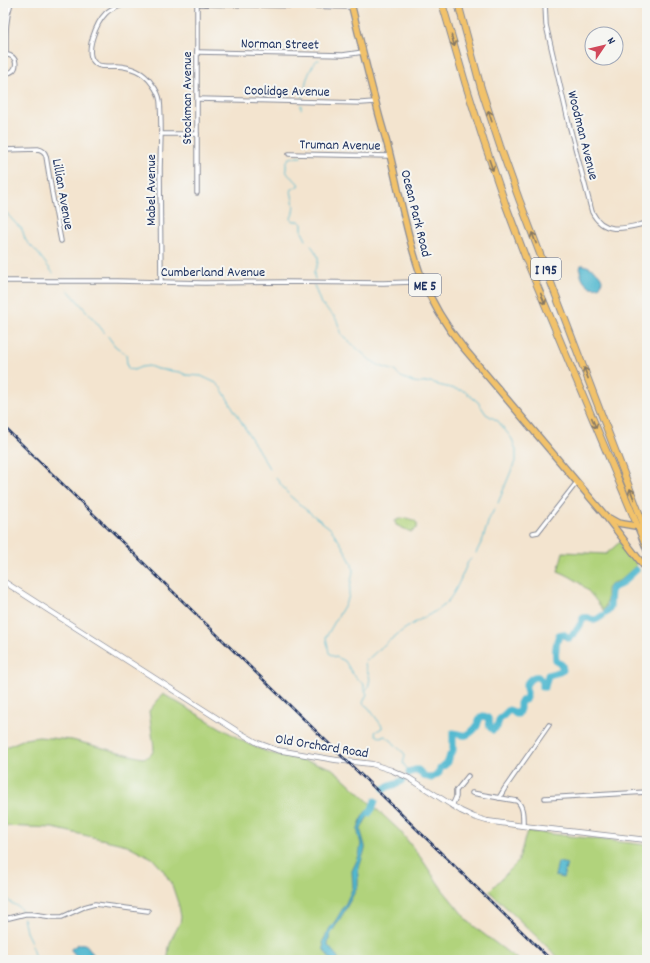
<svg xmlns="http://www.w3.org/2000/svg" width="650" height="963" font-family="Dekko,sans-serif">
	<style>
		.green { fill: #b1d37b; stroke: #66816c }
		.water { fill: #52b9d0; stroke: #367497 }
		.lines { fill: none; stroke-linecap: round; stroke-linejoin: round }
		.stream { stroke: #52b9d0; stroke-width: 1 }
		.river { stroke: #52b9d0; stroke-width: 7 }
		.minor-casing { stroke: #878a96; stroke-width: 5.5 }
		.tertiary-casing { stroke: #878a96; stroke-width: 6 }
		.primary-casing { stroke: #878a96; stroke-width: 8 }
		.motorway-casing { stroke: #878a96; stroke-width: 8 }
		.minor { stroke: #fff; stroke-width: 3.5 }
		.tertiary { stroke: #fff; stroke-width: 4.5 }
		.primary { stroke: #f2c26a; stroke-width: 5.5 }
		.motorway { stroke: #f2c26a; stroke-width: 6 }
		.rail-casing { stroke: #1b2f5e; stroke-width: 2.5 }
		.rail { stroke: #f6f6f2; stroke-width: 1; stroke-dasharray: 3; stroke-linecap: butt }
		.oneway { stroke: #867864 }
		.labels { text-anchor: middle; stroke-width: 4; stroke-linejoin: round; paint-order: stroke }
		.shield { fill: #f6f6f2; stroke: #5d6b8a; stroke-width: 1 }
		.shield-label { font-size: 13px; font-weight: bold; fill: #1b2f5e }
		.street-label { font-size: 14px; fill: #1b2f5e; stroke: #f6f6f2 }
	</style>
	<rect width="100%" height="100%" fill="#f6f6f2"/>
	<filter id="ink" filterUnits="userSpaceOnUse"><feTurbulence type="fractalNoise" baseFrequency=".025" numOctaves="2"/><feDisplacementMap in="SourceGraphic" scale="8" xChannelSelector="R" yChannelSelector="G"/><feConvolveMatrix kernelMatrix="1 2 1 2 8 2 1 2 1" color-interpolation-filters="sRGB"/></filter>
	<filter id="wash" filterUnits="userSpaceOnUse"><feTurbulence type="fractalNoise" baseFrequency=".012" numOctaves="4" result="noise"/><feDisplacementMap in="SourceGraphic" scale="16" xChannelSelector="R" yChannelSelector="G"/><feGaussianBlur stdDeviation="0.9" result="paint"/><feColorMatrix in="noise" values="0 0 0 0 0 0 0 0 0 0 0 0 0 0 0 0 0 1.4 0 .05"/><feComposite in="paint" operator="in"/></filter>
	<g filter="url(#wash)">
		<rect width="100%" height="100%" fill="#f3e4cf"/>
		<g class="green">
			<path d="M406,518c2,1 5,1 7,2 7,3 5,10 -2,12l-15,-7 -1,-4 4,-2z"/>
			<path d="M620,542l17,23 -18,16 -7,2 -3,3 -2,3v11l-3,11c-16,-21 -22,-30 -46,-40l5,-19 43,2z"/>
			<path d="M163,694l85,50 22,9 49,11 12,4 9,7 60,56 21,27 21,31 26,32 13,11 37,28h-349l-1,-3 1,-10 3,-9 8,-15 1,-6 -2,-11 -7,-21 -9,-15 -11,-12 -25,-13 -74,-17 -50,-2v-78l22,-9 14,-2 33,3 70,18c7,-1 10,-2 12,-10l-5,-37z"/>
			<polygon points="527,831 647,845 647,960 561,960 489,891 518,862"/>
		</g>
		<g class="water">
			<path d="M581,265c6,-1 20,8 21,15 0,2 -1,4 -2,6 -11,7 -23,-11 -19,-21z"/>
			<polygon points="372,805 375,807 365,821 361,829 361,832 365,846 365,849 358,871 358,886 344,912 330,935 328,943 328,946 337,956 339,960 331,960 324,950 323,941 330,928 336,920 346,903 353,887 352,871 359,856 361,844 358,833 358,828 363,815"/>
			<polygon points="558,862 567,864 563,878 555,876"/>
			<path d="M78,944c11,-2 10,5 16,11 2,2 4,3 6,5h-20l-9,-10v-1z"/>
		</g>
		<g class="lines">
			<g class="stream">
				<path d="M302,97c0,-4 2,-5 3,-9 1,-2 0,-4 1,-6 0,-3 8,-20 10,-21 1,-1 2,-1 3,-1"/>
				<polyline points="301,109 301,105"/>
				<path d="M301,157c-7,0 -14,-1 -15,8 -1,13 8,11 13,20l-8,5c1,7 4,15 2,22 0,3 -2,5 -2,7l3,2h5l3,3v8l4,8"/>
				<polyline points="3,209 16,224 21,228 23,232 25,239 27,242 37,252 53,273"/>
				<path d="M311,245c2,4 6,8 7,12 2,9 -7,12 -3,22"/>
				<polyline points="314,285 321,304 334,316 337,321 342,335 370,360 380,366 395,371 401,377 413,382 422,383 430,382 435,383 438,385 464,391 478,402 486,414 498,421 512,439 516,450 516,459 498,503"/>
				<polyline points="68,290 96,322 104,332 107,335 115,346 126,354 127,364 128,369 134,370 141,367 149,366 157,369 180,372 186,375 201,376 216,383 221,388 269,468"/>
				<path d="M276,478l13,17 16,14 26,20 12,18 9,17 1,7 -5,28 -22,38 3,16 4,3 8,3 4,2 7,12 3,3 2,3 6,4 1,2v3l3,6 -4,9 2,2 3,2 14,19v2l-7,4c1,6 6,5 10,4l7,5 6,7 6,5 1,3 -2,7 4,6 5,2"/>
				<polyline points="476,553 483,539 489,519 495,508"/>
				<path d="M366,690c1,-2 3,-4 3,-7 3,-7 -4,-13 -4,-21 15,-14 30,-27 46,-37 12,-8 27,-13 37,-24 9,-11 14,-26 20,-39l3,-3"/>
				<path d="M3,894c4,2 4,6 7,8 5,4 7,2 12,9"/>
				<polyline points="23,917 26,932 31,942 34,956 36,960"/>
			</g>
			<g class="river">
				<polyline points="607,612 610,607 611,590 612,588 621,584 636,570"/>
				<path d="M409,773l6,-3h3l6,6 7,2 8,-5 1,-4 8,-7 2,-7 3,-4v-18c4,0 9,3 13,2 4,-1 9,-6 11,-9 2,-5 1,-8 6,-10 7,1 6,6 7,11l3,3 4,-3 2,-7 10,-10 3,1 4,3h2l2,-5v-6l3,-3h2c5,-9 0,-8 1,-15 3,-5 7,-9 12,-8l4,4v6h3l3,-12 11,-3 4,-2 -1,-5 -6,-4c-1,-8 0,-18 3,-26l4,-1 6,4c6,-5 12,-13 14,-20 9,-3 7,7 19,-2"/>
				<polyline points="384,789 389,786 397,784 402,780"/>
				<polyline points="369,813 372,809 375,801"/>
			</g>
		</g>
	</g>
	<g filter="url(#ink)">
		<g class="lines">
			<g class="minor-casing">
				<g id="minor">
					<path d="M125,3c-7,3 -14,5 -19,10 -9,9 -23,40 -11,50 5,5 15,3 21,3 15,1 27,5 36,18 4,5 7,10 8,17 1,11 1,22 1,33"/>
					<path d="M545,3l1,22 23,99 23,88c12,24 34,16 55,11"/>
					<polyline points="197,4 352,7"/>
					<polyline points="197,52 343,55 363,52"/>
					<path d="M6,54c0,-18 -1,-34 5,-51"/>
					<path d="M3,55c17,-3 17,21 0,18"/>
					<polyline points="198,99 361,103 375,102"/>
					<path d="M3,150l35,-1c5,1 7,3 8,7l6,37 9,48"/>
					<polyline points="289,154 390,156"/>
					<polyline points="197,193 197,3"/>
					<polyline points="3,281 118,281 204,283 285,282 383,283 412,282 423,280"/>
					<polyline points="161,282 160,168 161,134 197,134"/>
					<polyline points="533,533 538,532 577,482"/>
					<path d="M472,793l45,8c7,6 6,17 6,25"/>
					<polyline points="499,798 505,788 549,725"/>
					<polyline points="545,798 647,792"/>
					<polyline points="452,806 456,797 456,791 468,776"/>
					<polyline points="3,918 9,918 25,914 32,914 53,917 62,917 84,907 95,904 148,911"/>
				</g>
			</g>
			<g class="tertiary-casing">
				<polyline id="tertiary" points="3,581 237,731 258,743 277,750 336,760 372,764 391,770 409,778 461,811 474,817 487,821 523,826 647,840"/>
			</g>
			<g class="primary-casing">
				<g id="primary">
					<path d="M351,3c8,33 16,67 25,100 4,18 10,35 14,52 10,41 17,82 31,121 10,25 24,49 41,70l142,168 43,56"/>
					<polyline points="609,518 618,523 641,527"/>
					<polyline points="638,527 647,550"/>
				</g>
			</g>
			<g class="motorway-casing">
				<g id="motorway">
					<polyline points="442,3 465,82 484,142 505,203 526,259 638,527"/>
					<polyline points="458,3 481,88 500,146 519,199 646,531"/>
				</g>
			</g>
			<use href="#minor" class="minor"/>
			<use href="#tertiary" class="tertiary"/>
			<use href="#primary" class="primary"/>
			<use href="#motorway" class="motorway"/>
			<g class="rail-casing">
				<polyline id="rail" points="3,426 551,960"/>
			</g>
			<use href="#rail" class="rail"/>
		</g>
		<defs><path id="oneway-shaft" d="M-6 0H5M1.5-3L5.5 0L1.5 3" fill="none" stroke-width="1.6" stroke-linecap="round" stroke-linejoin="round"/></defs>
		<g class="oneway">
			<use href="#oneway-shaft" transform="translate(453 41) rotate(74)"/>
			<use href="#oneway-shaft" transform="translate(490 116) rotate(-108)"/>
			<use href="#oneway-shaft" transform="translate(491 165) rotate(71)"/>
			<use href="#oneway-shaft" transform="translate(534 238) rotate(-111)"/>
			<use href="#oneway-shaft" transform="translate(543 299) rotate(68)"/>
			<use href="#oneway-shaft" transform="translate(586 373) rotate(-111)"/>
			<use href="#oneway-shaft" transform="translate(594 423) rotate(67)"/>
			<use href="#oneway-shaft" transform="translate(632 494) rotate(-111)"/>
		</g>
	</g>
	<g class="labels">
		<g class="shield">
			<rect x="531" y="258" width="30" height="22" rx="3"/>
			<rect x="409" y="274" width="32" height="22" rx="3"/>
		</g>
		<g class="shield-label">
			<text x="546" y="274">I 195</text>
			<text x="425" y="290">ME 5</text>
		</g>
		<g class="street-label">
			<text transform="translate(280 43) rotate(1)" y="5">Norman Street</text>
			<text transform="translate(287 90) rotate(1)" y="5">Coolidge Avenue</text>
			<text transform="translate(186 98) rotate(-90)" y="5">Stockman Avenue</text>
			<text transform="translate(584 135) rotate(76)" y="5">Woodman Avenue</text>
			<text transform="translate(340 144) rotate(1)" y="5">Truman Avenue</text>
			<text transform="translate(150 190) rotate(-90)" y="5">Mabel Avenue</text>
			<text transform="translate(64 194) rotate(80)" y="5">Lillian Avenue</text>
			<text transform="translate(417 213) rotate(76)" y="5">Ocean Park Road</text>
			<text x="213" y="276">Cumberland Avenue</text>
			<text transform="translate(322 745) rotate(9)" y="5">Old Orchard Road</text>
		</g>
	</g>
	<rect width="650" height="963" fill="none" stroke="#f6f6f2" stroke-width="16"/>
	<g transform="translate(604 46) rotate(55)"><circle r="19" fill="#f6f6f2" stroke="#9ea6b7"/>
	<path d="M0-3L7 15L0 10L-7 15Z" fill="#d1495b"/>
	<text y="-6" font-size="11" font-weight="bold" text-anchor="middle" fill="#1b2f5e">N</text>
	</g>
</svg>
